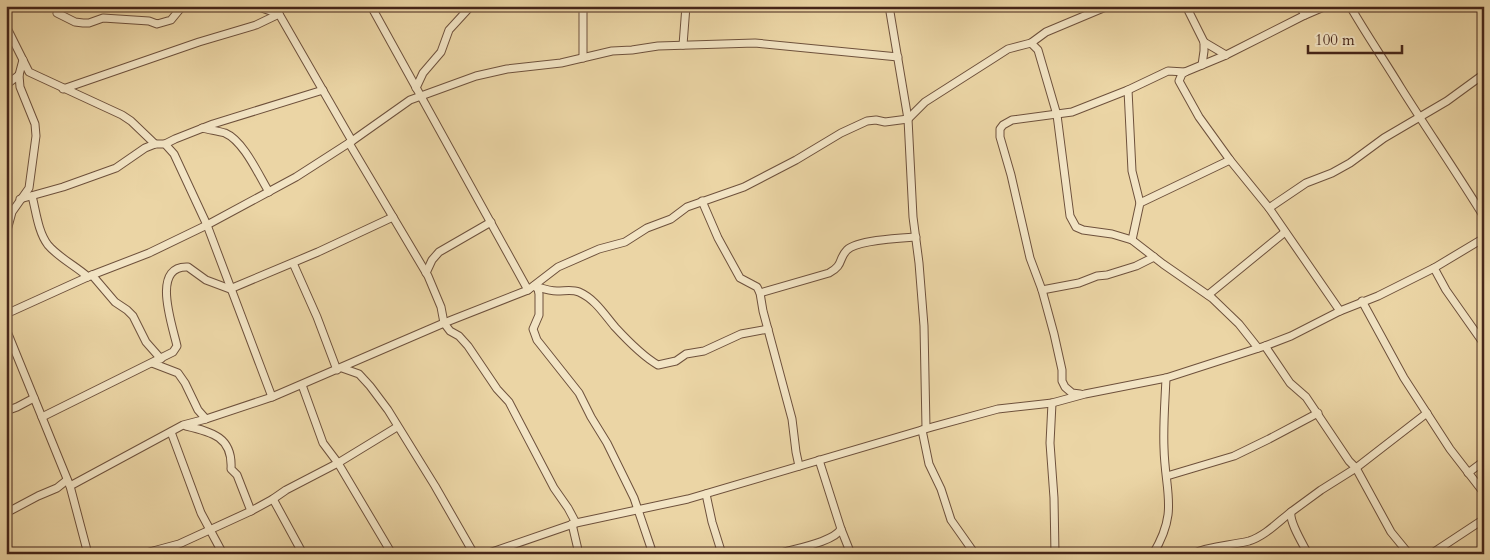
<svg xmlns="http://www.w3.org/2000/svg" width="1490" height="560" font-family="Cardo,serif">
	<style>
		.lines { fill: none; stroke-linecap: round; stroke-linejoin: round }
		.street-casing { stroke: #6e513c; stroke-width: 9 }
		.street { stroke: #f2e4c4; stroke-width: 7 }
	</style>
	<rect width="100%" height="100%" fill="#ebd5a5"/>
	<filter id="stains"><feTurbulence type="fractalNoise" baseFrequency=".004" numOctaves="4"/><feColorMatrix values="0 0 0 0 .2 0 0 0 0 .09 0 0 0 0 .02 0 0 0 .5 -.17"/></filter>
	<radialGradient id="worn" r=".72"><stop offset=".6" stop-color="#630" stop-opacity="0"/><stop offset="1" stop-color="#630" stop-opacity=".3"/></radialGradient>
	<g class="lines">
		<g class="street-casing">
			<g id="street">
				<polyline points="256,6 279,14 352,141"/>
				<polyline points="371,6 528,290"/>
				<polyline points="583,6 583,58"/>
				<polyline points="889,6 908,119 913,217 919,263 924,326 926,428"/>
				<polyline points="1186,6 1204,42 1204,51 1202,65"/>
				<polyline points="1300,6 1305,15"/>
				<polyline points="1326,6 1305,15 1226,55 1185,72 1182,74 1179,81 1199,117 1230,160 1269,208 1340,311"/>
				<path d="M1350,6c16,28 34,54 51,82 27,43 56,85 83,129"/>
				<polyline points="57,13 75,22 83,23 89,23 103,18 149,21 157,24 171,20 180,9 185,6"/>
				<polyline points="6,26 29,72 122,115 131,121 155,144"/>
				<polyline points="1204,42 1226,55"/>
				<polyline points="1031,43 1046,32 1108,6"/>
				<polyline points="683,45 686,6"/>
				<polyline points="6,85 19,75"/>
				<polyline points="416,88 423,73 441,52 449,30 471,6"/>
				<polyline points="63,89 199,42 256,25 279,14 276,6"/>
				<polyline points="1128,90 1132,171 1140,203"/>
				<path d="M202,128c8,2 16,3 23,5 19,8 34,43 44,59"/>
				<polyline points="349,143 428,276 441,307 444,323 450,331 459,336 468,346 497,389 509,402 554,488 568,508 576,523"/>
				<polyline points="165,144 175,139 213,124 323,90"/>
				<path d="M32,196c4,15 6,36 16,49 11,13 28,21 40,32"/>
				<polyline points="20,199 63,187 116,168 145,148 155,144 165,144 174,154 207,225 272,397"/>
				<polyline points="702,201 718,238 740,278 757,287 760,293 763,311 792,419 796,452 799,466"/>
				<polyline points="1269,208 1306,183 1332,173 1350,163 1384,138 1447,101 1484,74"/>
				<polyline points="6,234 12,212 29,188 36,136 35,124 20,87 19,75 23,60"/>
				<polyline points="1132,240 1140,203 1230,160"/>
				<polyline points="293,263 317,317 337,370"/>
				<polyline points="1434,268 1446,290 1484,344"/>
				<polyline points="426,273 432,260 439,252 491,222"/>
				<polyline points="92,275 115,302 127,310 133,316 146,342 161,359"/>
				<polyline points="534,286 538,289 539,294 539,315 533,329 537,340 579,393 591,417 607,443 634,498 653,554"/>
				<path d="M534,286c7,2 15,5 23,5 8,0 15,-2 22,1 16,7 25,22 36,35 12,13 27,29 43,38l18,-4 10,-7 18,-3 37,-17 27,-5"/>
				<polyline points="1042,290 1079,283 1097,276 1107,275 1136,266 1154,257"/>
				<path d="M760,293l69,-20c15,-8 9,-14 18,-23 10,-10 54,-12 69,-13"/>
				<polyline points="1208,295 1285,232"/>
				<polyline points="1362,301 1404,378 1450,449 1484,493"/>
				<polyline points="6,314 92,275 149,253 207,225 296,177 352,141 410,100 476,76 507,69 561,63 612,51 632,50 658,46 755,43 898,57"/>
				<polyline points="6,329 70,486 88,554"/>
				<polyline points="1265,346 1290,383 1306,397 1349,461 1356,468 1391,532 1409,554"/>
				<polyline points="152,363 178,373 185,383 198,410 206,419"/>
				<polyline points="342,368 359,374 370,386 388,410 435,486 474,554"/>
				<polyline points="302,385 323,443 338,463 392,554"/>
				<polyline points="1080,394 1072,393 1065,387 1062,381 1062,370 1054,334 1042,290 1030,258 1011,175 1000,137 1000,129 1003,125 1012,120 1072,112 1128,90 1168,71 1185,72"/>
				<polyline points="1052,403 1050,443 1054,498 1055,554"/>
				<polyline points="6,411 17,407 34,398"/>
				<path d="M42,417l131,-65 4,-6c-4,-19 -27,-81 11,-79l18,13 24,9 88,-37 75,-35"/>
				<path d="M186,426c26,6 47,11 45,43l6,6 14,36"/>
				<polyline points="922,430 929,464 941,489 951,520 975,554"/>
				<polyline points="171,432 201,513 223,554"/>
				<polyline points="1468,473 1484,461"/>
				<polyline points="1167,476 1234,456 1269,439 1318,413"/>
				<polyline points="70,486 183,425 206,419 272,397 444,323 528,290 558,267 599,249 625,242 647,228 671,219 687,207 744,187 796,160 841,133 867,121 876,120 885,122 908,119 925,102 994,58 1008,49 1031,43 1038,50 1057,115 1070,216 1076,227 1083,230 1112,234 1132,240 1163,264 1212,298 1239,324 1258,348"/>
				<polyline points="706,494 712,522 722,554"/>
				<polyline points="273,499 303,554"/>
				<polyline points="6,513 38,496 57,488 67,480"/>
				<polyline points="572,524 579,554"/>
				<polyline points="841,529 851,554"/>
				<polyline points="142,554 179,544 251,511 273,499 286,490 338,463 397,427"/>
				<polyline points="486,554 576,523 688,499 932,427 998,409 1052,403 1085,394 1166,378 1265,346 1291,336 1340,311 1378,296 1434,268 1484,238"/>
				<path d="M778,554c15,-5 56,-12 63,-25l-22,-69"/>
				<path d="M1153,554c26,-43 12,-61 11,-106 -1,-23 1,-46 2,-70"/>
				<path d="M1192,554c19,-9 37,-8 57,-13 16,-5 29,-19 42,-29"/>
				<path d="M1308,554c-5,-10 -19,-32 -17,-42l30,-22 35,-22 71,-55"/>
				<polyline points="1431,554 1484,519"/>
			</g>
		</g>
		<use href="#street" class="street"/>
	</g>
	<rect width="1490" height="560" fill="none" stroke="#ebd5a5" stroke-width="25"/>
	<rect x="8" y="8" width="1475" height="545" fill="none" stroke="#452519" stroke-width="2.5"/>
	<rect x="12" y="12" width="1465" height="535" fill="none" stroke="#452519"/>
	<path d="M1308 45v8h94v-8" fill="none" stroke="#452519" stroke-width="2.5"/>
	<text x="1315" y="45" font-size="15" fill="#452519" stroke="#f2e4c4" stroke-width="4" paint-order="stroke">100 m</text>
	<rect width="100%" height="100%" filter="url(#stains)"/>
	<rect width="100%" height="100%" fill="url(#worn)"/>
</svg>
